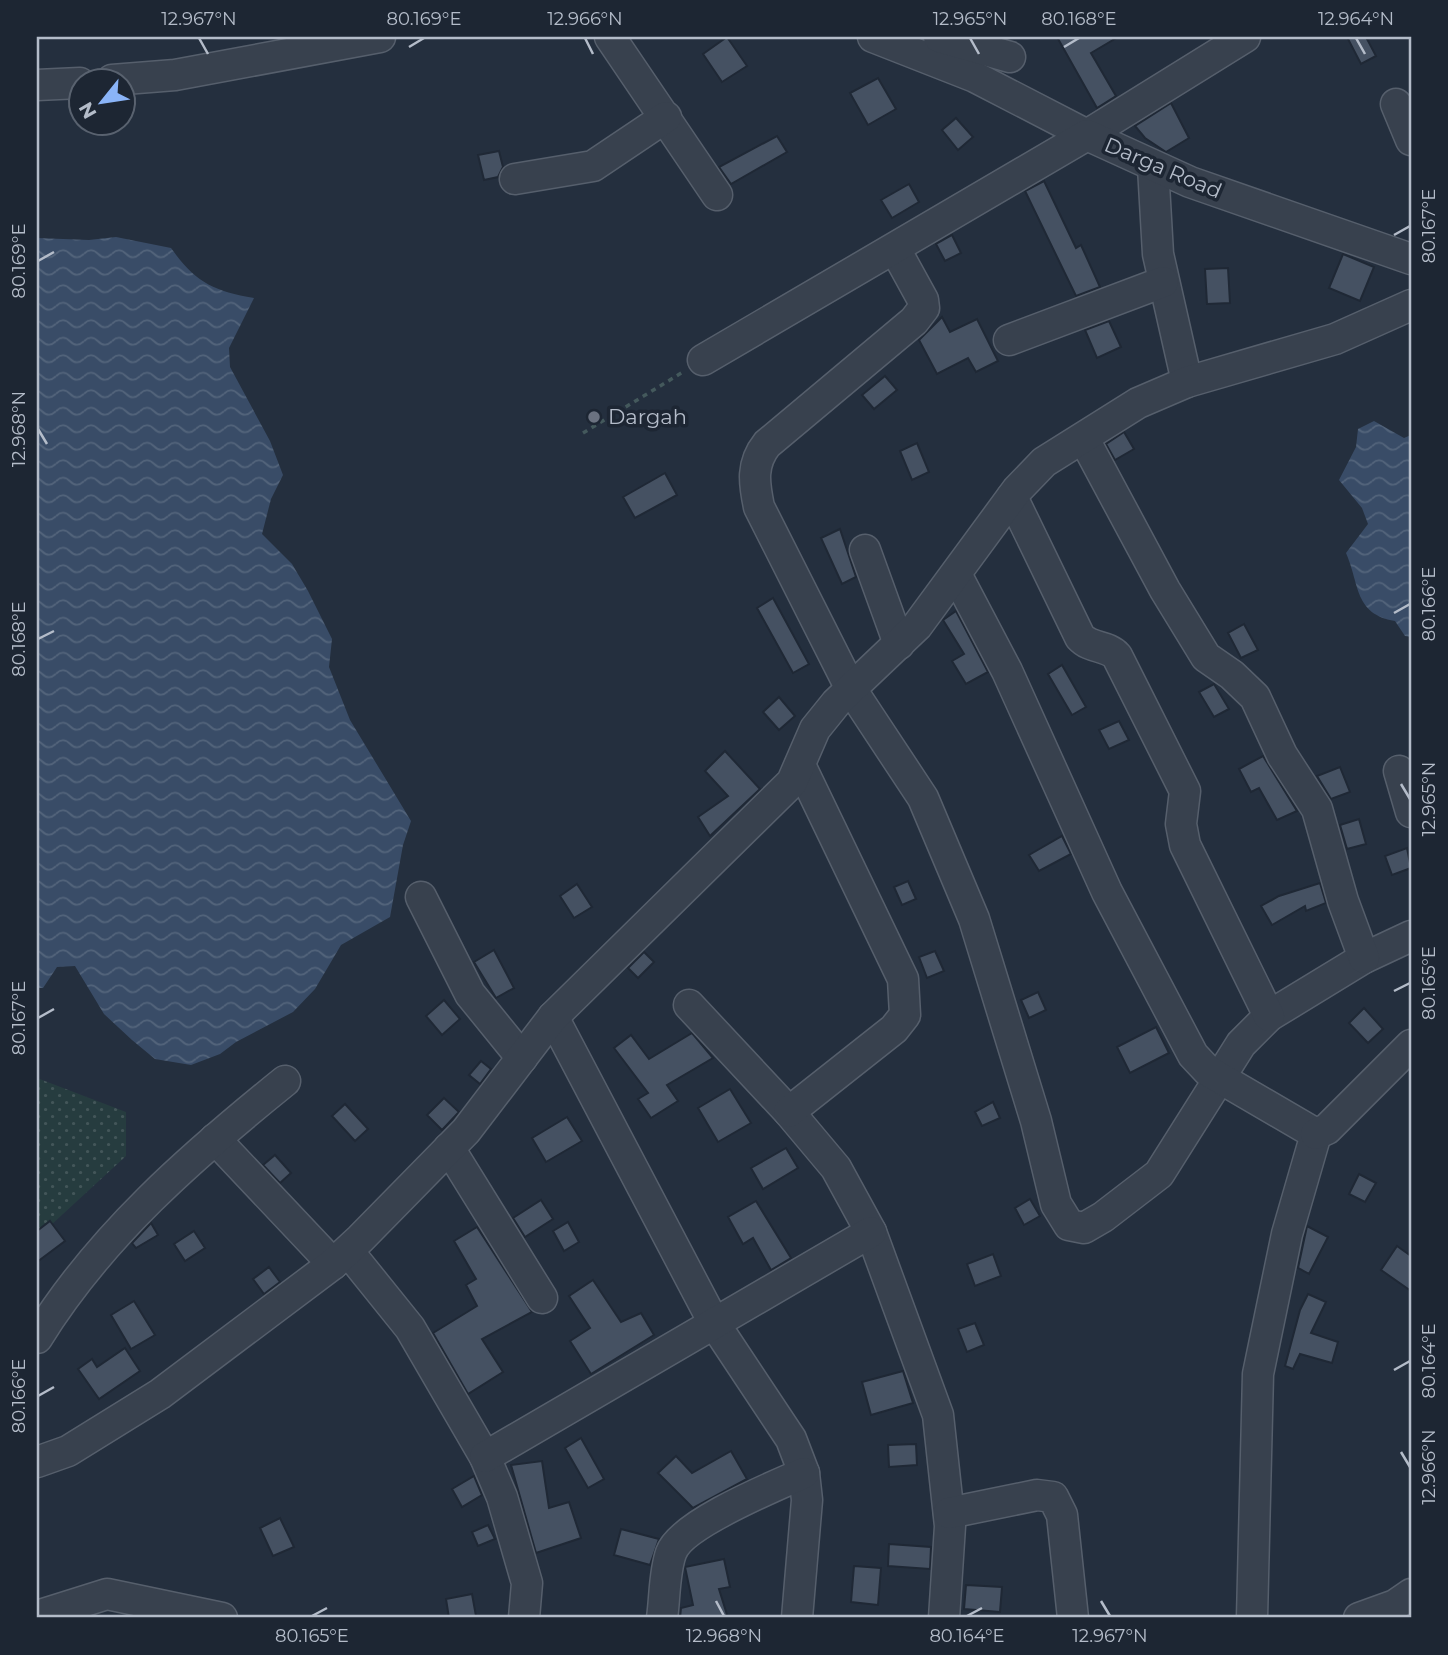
<svg xmlns="http://www.w3.org/2000/svg" width="1448" height="1655" font-family="Montserrat,sans-serif">
	<style>
		.grass { fill: url(#grass-dots) }
		.water { fill: url(#water-waves) }
		.building { fill: #455162; stroke: #1f2835; stroke-width: 2 }
		.lines { fill: none; stroke-linecap: round; stroke-linejoin: round }
		.minor-casing { stroke: #565f6c; stroke-width: 33 }
		.path { stroke: #44595c; stroke-width: 3.5; stroke-dasharray: 5 5; stroke-linecap: butt }
		.minor { stroke: #38414e; stroke-width: 30 }
		.ticks { fill: none; stroke: #b4bcc9; stroke-width: 2.5 }
		.worship-dot { fill: #6b7280; stroke: #1d2633; stroke-width: 2.5 }
		.labels { text-anchor: middle; stroke-width: 7; stroke-linejoin: round; paint-order: stroke }
		.street-label { font-size: 21px; fill: #b4bcc9; stroke: #1d2633 }
		.poi-label { font-size: 21px; fill: #b4bcc9; stroke: #1d2633; text-anchor: start }
		.neatline { fill: none; stroke: #b4bcc9; stroke-width: 2.5 }
		.ticks-label { font-size: 18px; text-anchor: middle; fill: #b4bcc9 }
	</style>
	<defs>
		<pattern id="grass-dots" width="8" height="8" patternUnits="userSpaceOnUse" patternTransform="scale(1.75)"><rect width="8" height="8" fill="#263c3f"/><path d="M2 2h.1M6 6h.1" fill="none" stroke="#435659" stroke-width="1.8" stroke-linecap="round"/></pattern>
		<pattern id="water-waves" width="16" height="10" patternUnits="userSpaceOnUse" patternTransform="scale(1.75)"><rect width="16" height="10" fill="#394c67"/><path d="M0 5q4-4 8 0t8 0" fill="none" stroke="#53647b"/></pattern>
	</defs>
	<rect width="100%" height="100%" fill="#242f3e"/>
	<polygon class="grass" points="37,1078 126,1112 126,1156 37,1238"/>
	<g class="water">
		<path d="M116,237l55,11c24,34 42,43 83,50l-25,50 1,19 40,74 13,34 -12,24 -9,35 30,30 16,27 24,48 -3,28 21,53 61,101 -8,24 -13,72 -49,28 -26,44 -22,23 -57,30 -16,12 -29,11 -36,-6 -23,-19 -28,-26 -29,-48 -18,1 -14,21h-6v-750l52,2z"/>
		<path d="M1374,421l30,17 7,-3v202l-6,-1 -10,-15c-41,-7 -35,-36 -49,-68l22,-29 -6,-16 -23,-28 17,-33 2,-18z"/>
	</g>
	<g class="building">
		<polygon points="727,37 747,66 722,82 703,54"/>
		<polygon points="1057,37 1118,37 1091,53 1116,96 1097,108"/>
		<polygon points="1347,37 1366,37 1376,56 1361,64"/>
		<polygon points="878,78 896,109 868,125 850,93"/>
		<polygon points="1171,103 1189,138 1166,152 1145,138 1135,126"/>
		<polygon points="956,118 973,137 958,150 942,130"/>
		<polygon points="777,136 787,152 731,184 719,167"/>
		<polygon points="499,151 503,167 498,177 484,180 478,155"/>
		<polygon points="1044,181 1076,248 1081,245 1100,287 1076,296 1025,191"/>
		<polygon points="909,184 919,202 892,218 881,200"/>
		<polygon points="952,235 961,253 945,261 936,244"/>
		<polygon points="1343,254 1374,267 1360,301 1329,288"/>
		<polygon points="1228,268 1230,303 1207,304 1205,269"/>
		<polygon points="942,317 950,332 977,319 998,361 976,372 968,358 937,374 919,340"/>
		<polygon points="1109,321 1121,347 1097,358 1085,330"/>
		<polygon points="885,376 897,390 874,409 862,395"/>
		<polygon points="1124,432 1134,449 1115,460 1106,444"/>
		<polygon points="917,443 929,472 912,480 900,451"/>
		<polygon points="665,473 677,495 635,518 623,497"/>
		<polygon points="840,529 856,577 842,584 821,538"/>
		<polygon points="773,598 809,664 793,673 757,608"/>
		<polygon points="956,611 988,672 966,684 952,661 964,654 943,620"/>
		<polygon points="1244,624 1258,650 1241,658 1228,633"/>
		<polygon points="1062,665 1086,707 1072,715 1048,674"/>
		<polygon points="1214,684 1229,709 1214,717 1199,692"/>
		<polygon points="779,697 795,716 779,730 763,712"/>
		<polygon points="1119,721 1129,740 1109,749 1099,730"/>
		<polygon points="725,751 760,789 710,836 698,817 728,796 705,771"/>
		<polygon points="1263,756 1297,811 1277,820 1259,788 1251,792 1239,769"/>
		<polygon points="1340,767 1350,792 1331,799 1317,776"/>
		<polygon points="1359,819 1366,844 1347,849 1340,825"/>
		<polygon points="1062,836 1071,854 1039,871 1029,855"/>
		<polygon points="1407,848 1411,868 1392,875 1385,856"/>
		<polygon points="908,881 916,899 902,905 894,887"/>
		<polygon points="1320,883 1326,903 1306,911 1305,906 1272,925 1261,906 1279,896"/>
		<polygon points="577,884 592,907 574,918 560,896"/>
		<polygon points="494,950 514,988 496,998 474,962"/>
		<polygon points="935,951 944,971 927,978 919,957"/>
		<polygon points="644,952 654,962 638,978 628,968"/>
		<polygon points="1038,992 1046,1010 1029,1018 1021,1000"/>
		<polygon points="444,1000 460,1019 442,1035 426,1016"/>
		<polygon points="1364,1008 1383,1029 1368,1043 1349,1023"/>
		<polygon points="1156,1027 1169,1053 1130,1073 1117,1047"/>
		<polygon points="692,1033 713,1058 667,1085 678,1101 651,1118 638,1099 648,1093 614,1048 631,1035 649,1059"/>
		<polygon points="481,1061 491,1069 480,1084 469,1075"/>
		<polygon points="730,1089 751,1123 718,1142 698,1108"/>
		<polygon points="444,1098 459,1112 442,1130 427,1115"/>
		<polygon points="993,1102 1000,1118 982,1126 975,1112"/>
		<polygon points="345,1104 368,1129 355,1141 332,1116"/>
		<polygon points="567,1117 582,1141 546,1162 532,1138"/>
		<polygon points="786,1148 798,1168 763,1189 751,1168"/>
		<polygon points="275,1155 291,1173 280,1183 263,1165"/>
		<polygon points="1359,1174 1376,1183 1365,1202 1349,1194"/>
		<polygon points="1030,1199 1040,1216 1024,1225 1015,1208"/>
		<polygon points="541,1200 553,1219 525,1237 513,1218"/>
		<polygon points="756,1201 791,1258 771,1270 753,1238 743,1244 728,1217"/>
		<polygon points="50,1221 65,1241 37,1262 37,1231"/>
		<polygon points="568,1222 579,1242 564,1251 553,1231"/>
		<polygon points="151,1223 158,1235 136,1248 132,1243"/>
		<polygon points="1307,1226 1328,1237 1309,1274 1298,1268"/>
		<polygon points="477,1227 532,1312 482,1339 503,1372 468,1394 433,1333 477,1306 466,1285 476,1279 454,1241"/>
		<polygon points="194,1231 205,1248 185,1261 174,1244"/>
		<polygon points="1397,1246 1411,1256 1411,1291 1381,1270"/>
		<polygon points="993,1254 1001,1276 975,1286 967,1264"/>
		<polygon points="269,1267 280,1282 264,1294 253,1279"/>
		<polygon points="593,1280 621,1322 641,1313 654,1335 591,1374 570,1341 590,1328 569,1296"/>
		<polygon points="1308,1294 1326,1302 1311,1333 1338,1342 1332,1363 1300,1354 1293,1369 1285,1366 1300,1310"/>
		<polygon points="134,1301 155,1335 131,1349 111,1315"/>
		<polygon points="975,1323 984,1345 967,1352 958,1329"/>
		<polygon points="125,1348 140,1371 99,1399 78,1369 92,1359 97,1367"/>
		<polygon points="903,1371 913,1403 871,1415 862,1382"/>
		<polygon points="581,1438 604,1479 588,1488 565,1448"/>
		<polygon points="916,1444 917,1465 889,1467 888,1445"/>
		<polygon points="731,1451 747,1479 693,1508 658,1473 676,1456 692,1473"/>
		<polygon points="542,1461 549,1508 569,1502 581,1538 536,1553 511,1465"/>
		<polygon points="474,1476 482,1495 462,1507 452,1489"/>
		<polygon points="280,1518 294,1547 273,1556 260,1528"/>
		<polygon points="488,1525 495,1539 478,1546 472,1532"/>
		<polygon points="621,1529 659,1539 650,1565 614,1555"/>
		<polygon points="889,1544 931,1547 930,1569 888,1566"/>
		<polygon points="724,1559 730,1587 719,1589 728,1618 680,1618 681,1608 693,1605 685,1567"/>
		<polygon points="854,1566 881,1568 878,1605 851,1602"/>
		<polygon points="966,1585 1002,1587 1000,1612 964,1609"/>
		<polygon points="472,1594 476,1616 449,1618 446,1599"/>
	</g>
	<g class="lines">
		<g class="minor-casing">
			<g id="minor">
				<polyline points="610,37 717,195"/>
				<polyline points="873,37 975,77 1087,135 1245,37"/>
				<polyline points="939,37 1010,57"/>
				<polyline points="112,80 175,75 380,37"/>
				<polyline points="37,85 80,83"/>
				<polyline points="1396,104 1411,140"/>
				<polyline points="1153,167 1158,254 1187,382"/>
				<polyline points="515,179 593,166 666,117"/>
				<path d="M895,249l28,51 1,8 -10,13 -147,123c-16,20 -13,39 -8,63l92,182 72,109 51,121 62,202 20,83 13,21 15,3 19,-11 56,-43 82,-130 28,-28 95,-58 47,-22"/>
				<polyline points="1009,340 1163,282"/>
				<polyline points="703,360 1087,135 1190,182 1411,259"/>
				<polyline points="1084,439 1165,590 1206,657 1232,675 1255,697 1282,755 1317,809 1343,901 1364,958"/>
				<path d="M1012,497l68,140c11,12 27,8 37,19l68,135 -4,33 4,21 84,171"/>
				<polyline points="865,550 899,644"/>
				<polyline points="957,576 1007,671 1107,892 1193,1055 1208,1071 1316,1134 1287,1234 1258,1374 1252,1618"/>
				<polyline points="1399,771 1411,812"/>
				<polyline points="421,897 470,994 522,1058"/>
				<polyline points="689,1005 789,1112 836,1168 871,1232 938,1415 950,1526 944,1618"/>
				<polyline points="553,1017 714,1323 791,1439 804,1473 807,1500 797,1618"/>
				<polyline points="789,1112 894,1029 905,1015 903,979 800,765"/>
				<polyline points="1316,1134 1327,1129 1411,1045"/>
				<polyline points="215,1139 333,1264"/>
				<polyline points="449,1148 542,1298"/>
				<polyline points="348,1251 410,1328 485,1457 502,1497 527,1583 524,1618"/>
				<path d="M37,1338c63,-102 155,-182 248,-257"/>
				<polyline points="485,1457 871,1232"/>
				<polyline points="37,1462 68,1451 160,1394 333,1264 360,1239 466,1131 553,1017 792,782 815,729 836,703 917,626 1017,490 1044,462 1138,403 1187,382 1335,339 1411,305"/>
				<polyline points="949,1513 1037,1495 1053,1497 1062,1515 1073,1618"/>
				<polyline points="37,1616 107,1594 222,1618"/>
				<path d="M662,1618c3,-20 2,-45 9,-65 10,-29 104,-67 133,-80"/>
				<polyline points="1359,1618 1395,1605 1411,1594"/>
			</g>
		</g>
		<polyline class="path" points="583,433 683,372"/>
		<use href="#minor" class="minor"/>
	</g>
	<path class="ticks" d="M199,38l9,16M585,38l8,16M970,38l9,16M1356,38l9,16M409,47l15,-9M1064,47l15,-9M1394,235l16,-9M38,261l16,-9M38,429l9,15M1394,613l16,-9M38,639l16,-8M1401,784l9,15M1394,991l16,-8M38,1018l16,-9M1394,1370l16,-9M38,1396l16,-9M1401,1452l9,15M716,1601l8,15M1101,1601l9,15M312,1616l15,-8M967,1616l15,-8"/>
	<circle class="worship-dot" cx="594" cy="417" r="7"/>
	<g class="labels">
		<g class="street-label">
			<text transform="translate(1163 168) rotate(23)" y="7">Darga Road</text>
		</g>
		<g class="poi-label">
			<text x="608" y="424">Dargah</text>
		</g>
	</g>
	<rect width="1448" height="1655" fill="none" stroke="#1d2633" stroke-width="77"/>
	<g transform="translate(102 102) rotate(240)"><circle r="33" fill="#1d2633" stroke="#59626f" stroke-width="2"/>
	<path d="M0-5L12 26L0 18L-12 26Z" fill="#8ab4f8"/>
	<text y="-10" font-size="19" font-weight="bold" text-anchor="middle" fill="#b4bcc9">N</text>
	</g>
	<rect x="38" y="38" width="1372" height="1578" class="neatline"/>
	<g class="ticks-label">
		<text x="199" y="25">12.967°N</text>
		<text x="424" y="25">80.169°E</text>
		<text x="585" y="25">12.966°N</text>
		<text x="970" y="25">12.965°N</text>
		<text x="1079" y="25">80.168°E</text>
		<text x="1356" y="25">12.964°N</text>
		<text transform="translate(1429 226) rotate(-90)" y="6">80.167°E</text>
		<text transform="translate(19 261) rotate(-90)" y="6">80.169°E</text>
		<text transform="translate(19 429) rotate(-90)" y="6">12.968°N</text>
		<text transform="translate(1429 604) rotate(-90)" y="6">80.166°E</text>
		<text transform="translate(19 639) rotate(-90)" y="6">80.168°E</text>
		<text transform="translate(1429 799) rotate(-90)" y="6">12.965°N</text>
		<text transform="translate(1429 983) rotate(-90)" y="6">80.165°E</text>
		<text transform="translate(19 1018) rotate(-90)" y="6">80.167°E</text>
		<text transform="translate(1429 1361) rotate(-90)" y="6">80.164°E</text>
		<text transform="translate(19 1396) rotate(-90)" y="6">80.166°E</text>
		<text transform="translate(1429 1467) rotate(-90)" y="6">12.966°N</text>
		<text x="312" y="1642">80.165°E</text>
		<text x="724" y="1642">12.968°N</text>
		<text x="967" y="1642">80.164°E</text>
		<text x="1110" y="1642">12.967°N</text>
	</g>
</svg>
